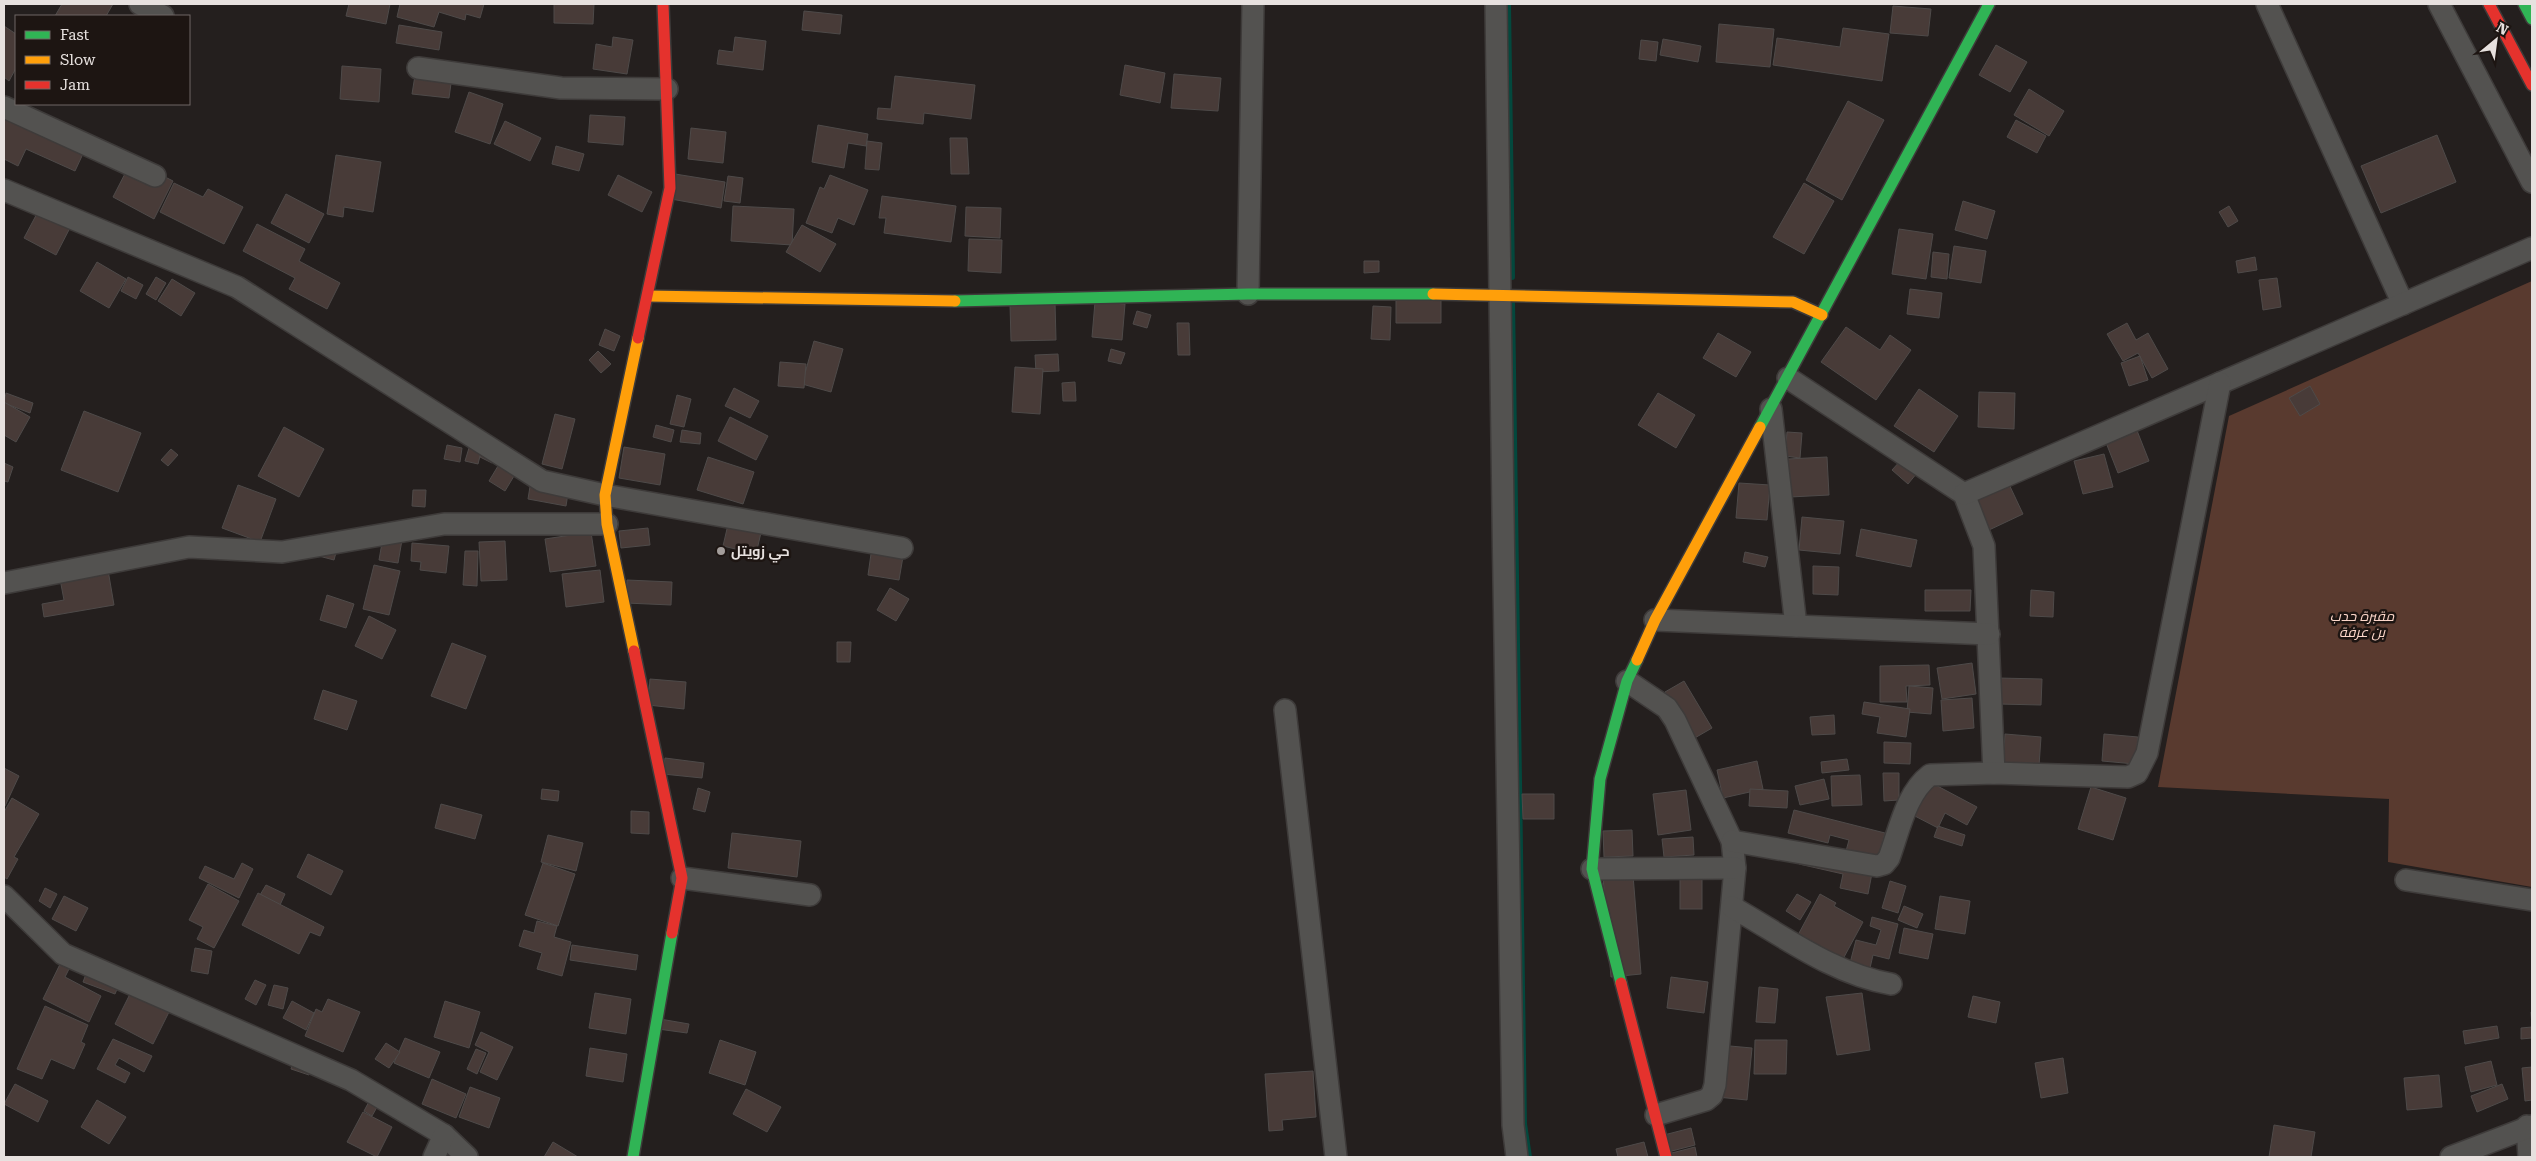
<svg xmlns="http://www.w3.org/2000/svg" width="2536" height="1161" font-family="'Roboto Serif',Cairo,serif">
	<style>
		.green { fill: #593a2f }
		.lines { fill: none; stroke-linecap: round; stroke-linejoin: round }
		.stream { stroke: #03483d; stroke-width: 6 }
		.building { fill: #483b38; stroke: #4e4a49 }
		.street-casing { stroke: #3e3b3a; stroke-width: 24 }
		.fast-casing { stroke: #3e3b3a; stroke-width: 14 }
		.slow-casing { stroke: #3e3b3a; stroke-width: 14 }
		.jam-casing { stroke: #3e3b3a; stroke-width: 14 }
		.street { stroke: #535250; stroke-width: 21 }
		.fast { stroke: #30b455; stroke-width: 11 }
		.slow { stroke: #ff9f0a; stroke-width: 11 }
		.jam { stroke: #e5322d; stroke-width: 11 }
		.poi-dot { fill: #a39d9b; stroke: #1d1512; stroke-width: 2 }
		.labels { text-anchor: middle; stroke-width: 5; stroke-linejoin: round; paint-order: stroke }
		.poi-label { font-size: 14px; font-weight: bold; fill: #e7e1df; stroke: #1d1512; text-anchor: start }
		.park-label { font-size: 14px; font-style: italic; fill: #fdd7ca; stroke: #1d1512 }
	</style>
	<rect width="100%" height="100%" fill="#241f1e"/>
	<polygon class="green" points="2532,281 2532,887 2388,862 2389,799 2158,787 2229,416"/>
	<g class="lines">
		<g class="stream">
			<polyline points="1508,4 1512,277"/>
			<polyline points="1512,301 1524,1124 1529,1157"/>
		</g>
	</g>
	<g class="building">
		<polygon points="62,4 113,4 106,16 55,16"/>
		<polygon points="349,4 390,4 386,24 346,16"/>
		<polygon points="400,4 484,4 480,18 466,14 465,20 439,12 434,27 397,17"/>
		<polygon points="554,4 594,4 593,24 554,23"/>
		<polygon points="1893,6 1931,9 1928,36 1890,33"/>
		<polygon points="804,11 842,15 840,34 802,30"/>
		<polygon points="1719,24 1774,29 1770,67 1716,62"/>
		<polygon points="399,25 442,32 439,50 396,43"/>
		<polygon points="4,26 16,34 16,68 9,81 4,77"/>
		<polygon points="1843,28 1889,34 1882,81 1773,65 1777,38 1840,47"/>
		<polygon points="613,37 633,40 627,74 593,69 596,44 612,47"/>
		<polygon points="735,37 766,41 763,70 717,64 719,50 733,52"/>
		<polygon points="1663,39 1701,46 1698,62 1660,55"/>
		<polygon points="1641,40 1658,42 1656,61 1639,59"/>
		<polygon points="1996,45 2027,62 2010,92 1979,75"/>
		<polygon points="417,63 453,69 449,98 412,94"/>
		<polygon points="1125,65 1165,73 1160,103 1120,95"/>
		<polygon points="342,66 381,69 379,102 340,99"/>
		<polygon points="1174,74 1221,78 1218,111 1171,108"/>
		<polygon points="895,76 975,85 971,119 924,113 923,124 877,119 878,108 891,109"/>
		<polygon points="2029,89 2064,111 2049,136 2014,115"/>
		<polygon points="469,92 503,104 490,144 455,132"/>
		<polygon points="1848,101 1884,120 1842,200 1806,180"/>
		<polygon points="4,115 88,143 75,171 26,149 18,166 4,159"/>
		<polygon points="590,115 625,117 623,145 588,142"/>
		<polygon points="2016,120 2046,136 2037,153 2007,137"/>
		<polygon points="505,121 541,138 530,161 494,144"/>
		<polygon points="818,125 868,134 866,146 848,143 844,168 812,162"/>
		<polygon points="691,128 726,132 723,163 688,159"/>
		<polygon points="2437,135 2456,182 2381,213 2361,166"/>
		<polygon points="950,138 967,138 969,174 951,174"/>
		<polygon points="867,141 882,143 879,170 865,169"/>
		<polygon points="556,146 584,154 579,171 552,164"/>
		<polygon points="336,155 381,162 373,212 344,207 343,217 327,214"/>
		<polygon points="132,160 173,181 154,219 113,197"/>
		<polygon points="675,174 725,182 721,208 671,199"/>
		<polygon points="618,175 652,192 642,212 608,195"/>
		<polygon points="830,175 868,190 854,225 838,218 832,233 806,223 820,187 824,189"/>
		<polygon points="728,176 743,178 740,203 724,201"/>
		<polygon points="174,183 203,197 208,189 243,207 224,244 160,212"/>
		<polygon points="1804,183 1834,201 1804,254 1773,237"/>
		<polygon points="286,194 324,214 309,243 271,223"/>
		<polygon points="882,196 956,206 951,242 884,233 886,218 879,218"/>
		<polygon points="1963,201 1995,211 1987,239 1955,230"/>
		<polygon points="41,206 73,222 56,255 24,238"/>
		<polygon points="733,206 794,209 792,245 731,241"/>
		<polygon points="2229,206 2238,221 2228,227 2219,212"/>
		<polygon points="966,207 1001,208 1000,238 965,236"/>
		<polygon points="257,224 305,249 299,261 340,283 327,309 289,289 295,278 243,251"/>
		<polygon points="802,225 836,244 820,272 786,252"/>
		<polygon points="1899,229 1933,234 1926,279 1892,274"/>
		<polygon points="969,239 1002,240 1001,273 968,271"/>
		<polygon points="1954,246 1986,251 1981,283 1949,278"/>
		<polygon points="1933,252 1949,254 1947,279 1931,277"/>
		<polygon points="2255,257 2257,270 2238,273 2236,261"/>
		<polygon points="1364,261 1379,261 1379,272 1364,273"/>
		<polygon points="97,262 126,279 109,308 80,291"/>
		<polygon points="128,277 143,285 136,299 121,291"/>
		<polygon points="156,277 166,283 156,300 146,294"/>
		<polygon points="2277,278 2281,307 2263,310 2259,280"/>
		<polygon points="172,279 195,293 181,316 158,301"/>
		<polygon points="1910,289 1942,293 1939,318 1907,314"/>
		<polygon points="1396,294 1441,295 1441,323 1396,323"/>
		<polygon points="1095,302 1125,304 1122,340 1092,337"/>
		<polygon points="1055,303 1056,340 1011,341 1010,304"/>
		<polygon points="1373,306 1391,307 1390,340 1371,339"/>
		<polygon points="1137,311 1151,315 1147,328 1133,324"/>
		<polygon points="1177,323 1189,323 1190,355 1178,355"/>
		<polygon points="2127,323 2136,340 2148,333 2168,369 2152,378 2138,353 2123,361 2107,334"/>
		<polygon points="1846,327 1880,350 1890,335 1911,350 1876,400 1821,362"/>
		<polygon points="605,329 620,336 614,351 599,345"/>
		<polygon points="1718,333 1751,352 1736,377 1703,358"/>
		<polygon points="814,341 843,349 831,392 802,384"/>
		<polygon points="1111,349 1125,353 1121,364 1108,361"/>
		<polygon points="598,351 611,364 601,373 589,360"/>
		<polygon points="1058,354 1059,371 1036,372 1035,355"/>
		<polygon points="2140,356 2148,380 2129,386 2121,363"/>
		<polygon points="780,362 806,364 804,388 778,386"/>
		<polygon points="1015,367 1043,369 1040,414 1012,412"/>
		<polygon points="1075,382 1076,401 1063,401 1062,383"/>
		<polygon points="2310,386 2320,404 2300,416 2289,398"/>
		<polygon points="734,388 759,401 750,418 725,406"/>
		<polygon points="1919,389 1958,416 1934,452 1894,426"/>
		<polygon points="1979,392 2015,393 2014,429 1978,427"/>
		<polygon points="6,393 33,403 30,413 4,403"/>
		<polygon points="1658,393 1695,415 1676,448 1638,425"/>
		<polygon points="677,395 691,399 684,427 670,424"/>
		<polygon points="4,402 30,417 16,442 4,435"/>
		<polygon points="84,411 141,433 118,492 61,470"/>
		<polygon points="555,414 575,419 562,469 542,464"/>
		<polygon points="730,417 768,436 756,460 718,441"/>
		<polygon points="2134,423 2149,461 2118,473 2103,435"/>
		<polygon points="656,425 674,430 671,442 653,437"/>
		<polygon points="284,427 324,449 299,497 258,476"/>
		<polygon points="682,430 701,433 700,444 680,442"/>
		<polygon points="1787,432 1802,433 1800,458 1785,456"/>
		<polygon points="447,445 462,448 460,462 444,459"/>
		<polygon points="624,447 665,454 660,485 619,478"/>
		<polygon points="469,448 481,452 478,464 465,461"/>
		<polygon points="484,448 497,454 492,463 480,457"/>
		<polygon points="171,449 178,455 168,466 161,460"/>
		<polygon points="2104,454 2113,487 2083,494 2074,461"/>
		<polygon points="504,456 520,466 505,491 489,481"/>
		<polygon points="708,457 754,472 743,504 697,490"/>
		<polygon points="1827,457 1829,495 1790,497 1788,459"/>
		<polygon points="1902,459 1917,473 1908,484 1892,470"/>
		<polygon points="4,463 13,467 8,482 4,481"/>
		<polygon points="532,474 570,481 566,506 528,499"/>
		<polygon points="2007,480 2023,514 1989,530 1973,495"/>
		<polygon points="1739,483 1770,485 1767,520 1736,518"/>
		<polygon points="238,485 276,499 260,542 222,528"/>
		<polygon points="413,490 426,490 425,507 412,506"/>
		<polygon points="730,516 763,524 756,554 723,546"/>
		<polygon points="1802,517 1844,521 1840,554 1799,550"/>
		<polygon points="648,528 650,545 621,548 619,531"/>
		<polygon points="1861,529 1917,540 1911,567 1856,556"/>
		<polygon points="591,532 596,566 550,572 545,539"/>
		<polygon points="383,537 402,540 398,563 379,560"/>
		<polygon points="873,540 905,545 899,580 868,575"/>
		<polygon points="505,541 507,580 481,581 479,542"/>
		<polygon points="412,543 449,546 446,573 420,570 421,562 411,561"/>
		<polygon points="337,549 334,560 315,555"/>
		<polygon points="465,551 478,551 477,586 463,585"/>
		<polygon points="1745,552 1768,557 1765,567 1743,562"/>
		<polygon points="374,565 400,571 389,615 363,609"/>
		<polygon points="1813,566 1839,567 1838,595 1813,594"/>
		<polygon points="108,570 114,605 44,617 42,604 64,600 60,579"/>
		<polygon points="600,570 604,602 566,607 562,574"/>
		<polygon points="627,580 672,582 671,605 626,603"/>
		<polygon points="890,588 909,599 896,621 877,610"/>
		<polygon points="1925,590 1971,590 1970,611 1925,611"/>
		<polygon points="2031,590 2054,592 2053,617 2030,616"/>
		<polygon points="327,595 354,604 346,628 320,620"/>
		<polygon points="369,616 396,630 382,659 355,646"/>
		<polygon points="837,642 851,642 850,662 837,662"/>
		<polygon points="452,643 486,656 466,709 431,696"/>
		<polygon points="1972,663 1976,694 1942,699 1937,668"/>
		<polygon points="1929,665 1930,685 1906,686 1907,702 1880,702 1880,666"/>
		<polygon points="1998,678 2042,679 2041,705 1998,704"/>
		<polygon points="650,679 686,682 684,709 648,705"/>
		<polygon points="1684,681 1712,728 1693,739 1665,692"/>
		<polygon points="1909,686 1933,688 1931,714 1907,712"/>
		<polygon points="323,690 357,701 347,730 314,719"/>
		<polygon points="1972,698 1974,728 1943,731 1941,700"/>
		<polygon points="1864,702 1910,709 1906,737 1877,733 1880,717 1862,714"/>
		<polygon points="1834,715 1835,734 1812,735 1810,717"/>
		<polygon points="2005,734 2041,737 2039,766 2003,764"/>
		<polygon points="2104,734 2138,737 2135,764 2102,761"/>
		<polygon points="1884,742 1911,743 1910,764 1884,763"/>
		<polygon points="665,758 704,763 702,778 663,774"/>
		<polygon points="1847,759 1849,770 1822,773 1821,762"/>
		<polygon points="1757,761 1763,789 1723,798 1717,770"/>
		<polygon points="4,768 19,776 5,806 4,805"/>
		<polygon points="1883,773 1899,773 1899,800 1884,801"/>
		<polygon points="1860,775 1862,805 1832,806 1831,776"/>
		<polygon points="1824,779 1829,799 1800,805 1795,786"/>
		<polygon points="1928,781 1977,807 1967,825 1945,813 1938,828 1911,814"/>
		<polygon points="2091,787 2126,798 2113,840 2078,829"/>
		<polygon points="698,788 710,792 705,812 693,809"/>
		<polygon points="542,789 559,791 558,801 541,799"/>
		<polygon points="1750,789 1788,791 1787,808 1749,806"/>
		<polygon points="1686,790 1691,830 1658,835 1653,794"/>
		<polygon points="1522,794 1554,794 1554,819 1523,819"/>
		<polygon points="12,798 39,814 14,857 18,859 7,879 4,877 4,812"/>
		<polygon points="441,804 482,815 475,839 435,828"/>
		<polygon points="1794,810 1885,833 1878,859 1846,851 1849,840 1830,835 1828,843 1788,833"/>
		<polygon points="631,811 649,812 649,834 631,833"/>
		<polygon points="1938,826 1965,835 1962,846 1934,837"/>
		<polygon points="1632,830 1633,856 1604,857 1603,831"/>
		<polygon points="732,833 801,841 797,877 728,868"/>
		<polygon points="548,835 583,843 576,871 541,862"/>
		<polygon points="1693,837 1694,855 1664,857 1662,839"/>
		<polygon points="1801,852 1873,868 1868,894 1840,888 1843,874 1799,864"/>
		<polygon points="308,854 343,871 331,895 297,877"/>
		<polygon points="242,863 253,869 239,898 199,878 205,866 234,879"/>
		<polygon points="543,863 575,874 558,926 525,915"/>
		<polygon points="1633,875 1641,974 1611,977 1603,877"/>
		<rect x="1680" y="877" width="22" height="32"/>
		<polygon points="1890,881 1906,886 1898,913 1882,908"/>
		<polygon points="208,884 239,901 214,948 197,939 203,927 189,920"/>
		<polygon points="266,885 285,894 280,905 260,895"/>
		<polygon points="45,888 57,894 50,908 39,901"/>
		<polygon points="258,893 324,927 320,936 310,932 299,954 242,925"/>
		<polygon points="1797,894 1811,902 1800,920 1786,911"/>
		<polygon points="1820,894 1836,903 1834,906 1863,922 1843,959 1798,935"/>
		<polygon points="64,896 88,908 76,931 52,919"/>
		<polygon points="1940,896 1970,901 1965,934 1935,929"/>
		<polygon points="1904,906 1923,914 1917,928 1898,920"/>
		<polygon points="1872,917 1898,924 1889,959 1873,955 1870,968 1850,963 1856,940 1876,945 1881,930 1870,926"/>
		<polygon points="537,921 557,926 554,937 571,942 562,976 537,969 542,953 519,946 524,930 534,933"/>
		<polygon points="1904,928 1933,934 1928,959 1899,953"/>
		<polygon points="572,945 638,955 636,970 570,960"/>
		<polygon points="195,948 212,951 208,974 191,971"/>
		<polygon points="64,956 73,961 65,977 101,996 89,1022 43,999"/>
		<polygon points="88,969 120,982 115,994 83,982"/>
		<polygon points="1671,977 1708,982 1704,1013 1667,1008"/>
		<polygon points="255,980 266,985 256,1005 245,999"/>
		<polygon points="274,985 288,988 283,1009 268,1005"/>
		<polygon points="134,986 172,1006 153,1044 115,1024"/>
		<polygon points="1759,987 1778,989 1775,1023 1756,1022"/>
		<polygon points="595,993 631,999 626,1034 589,1028"/>
		<polygon points="1862,993 1870,1050 1837,1055 1826,997"/>
		<polygon points="1973,996 2000,1002 1996,1023 1968,1017"/>
		<polygon points="328,999 360,1012 343,1052 305,1036 316,1009 322,1012"/>
		<polygon points="292,1001 314,1013 306,1030 283,1018"/>
		<polygon points="445,1001 480,1012 469,1048 434,1037"/>
		<polygon points="45,1006 88,1025 81,1042 85,1044 74,1069 51,1059 42,1079 17,1069"/>
		<polygon points="2531,1012 2532,1012 2532,1038 2521,1039 2521,1028 2532,1027"/>
		<polygon points="660,1019 689,1024 687,1033 658,1029"/>
		<polygon points="2497,1026 2499,1038 2465,1044 2463,1031"/>
		<polygon points="481,1032 513,1047 497,1080 480,1072 489,1052 475,1045"/>
		<polygon points="405,1038 440,1052 429,1078 394,1063"/>
		<polygon points="113,1039 152,1056 144,1072 119,1058 115,1065 130,1073 125,1083 97,1069"/>
		<polygon points="720,1040 756,1052 745,1085 709,1073"/>
		<polygon points="1755,1040 1787,1040 1786,1074 1754,1074"/>
		<polygon points="386,1043 400,1052 389,1068 375,1059"/>
		<polygon points="1719,1045 1752,1048 1747,1100 1717,1097"/>
		<polygon points="590,1048 627,1054 623,1082 586,1076"/>
		<polygon points="476,1049 486,1053 477,1074 467,1069"/>
		<polygon points="294,1058 312,1063 309,1075 291,1069"/>
		<polygon points="2063,1058 2068,1093 2041,1098 2035,1063"/>
		<polygon points="2491,1061 2497,1085 2471,1092 2465,1067"/>
		<polygon points="2532,1067 2532,1100 2525,1101 2522,1068"/>
		<polygon points="1313,1071 1316,1117 1282,1120 1283,1130 1269,1131 1265,1074"/>
		<polygon points="2439,1075 2442,1107 2407,1110 2404,1078"/>
		<polygon points="432,1079 466,1094 456,1118 422,1104"/>
		<polygon points="15,1084 48,1101 38,1122 4,1104"/>
		<polygon points="2502,1084 2508,1099 2477,1112 2471,1096"/>
		<polygon points="470,1087 500,1098 489,1128 459,1117"/>
		<polygon points="746,1089 781,1107 767,1132 733,1114"/>
		<polygon points="372,1096 381,1100 372,1116 364,1111"/>
		<polygon points="97,1100 126,1117 109,1144 81,1127"/>
		<polygon points="363,1112 392,1127 377,1157 347,1142"/>
		<polygon points="2274,1125 2315,1132 2311,1157 2269,1157"/>
		<polygon points="1691,1128 1695,1145 1668,1152 1664,1135"/>
		<polygon points="553,1142 578,1157 544,1157"/>
		<polygon points="1644,1142 1648,1157 1618,1157 1616,1149"/>
		<polygon points="1695,1147 1697,1157 1669,1157 1668,1154"/>
	</g>
	<g class="lines">
		<g class="street-casing">
			<g id="street">
				<polyline points="140,4 163,16"/>
				<path d="M1496,4c3,374 12,747 17,1121l4,32"/>
				<polyline points="2267,4 2403,304"/>
				<polyline points="2439,4 2532,182"/>
				<polyline points="418,68 561,88 667,89"/>
				<polyline points="4,107 155,176"/>
				<polyline points="4,190 237,287 542,481 605,495 902,548"/>
				<polyline points="1248,294 1253,4"/>
				<polyline points="1788,378 1964,494 1984,546 1994,773"/>
				<polyline points="1771,409 1796,626"/>
				<polyline points="1964,494 2532,248"/>
				<polyline points="4,583 189,547 282,552 444,524 607,524"/>
				<polyline points="1655,620 1989,634"/>
				<polyline points="1627,681 1667,708 1675,720 1732,841 1735,868 1715,1085 1712,1095 1706,1100 1656,1115"/>
				<polyline points="1285,710 1336,1157"/>
				<path d="M1732,841l145,25 7,-2 5,-6c10,-27 17,-65 41,-83l64,-2 134,4 9,-4 10,-20 73,-370"/>
				<polyline points="1592,869 1735,868"/>
				<polyline points="682,878 810,895"/>
				<polyline points="2406,880 2532,900"/>
				<polyline points="4,896 63,954 351,1080 444,1135 467,1157"/>
				<path d="M1732,907c50,28 101,67 159,77"/>
				<polyline points="2527,1126 2529,1157"/>
				<polyline points="434,1157 444,1135"/>
				<polyline points="2451,1157 2532,1126"/>
			</g>
		</g>
		<g class="fast-casing">
			<g id="fast">
				<polyline points="2524,4 2532,19"/>
				<polyline points="955,301 1248,294 1433,294"/>
				<polyline points="1760,427 1989,4"/>
				<polyline points="1621,983 1592,869 1600,779 1627,681 1637,660"/>
				<polyline points="633,1157 672,933"/>
			</g>
		</g>
		<g class="slow-casing">
			<g id="slow">
				<polyline points="1433,294 1793,302 1822,315"/>
				<polyline points="648,296 955,301"/>
				<polyline points="634,651 607,524 605,495 638,338"/>
				<polyline points="1637,660 1655,620 1760,427"/>
			</g>
		</g>
		<g class="jam-casing">
			<g id="jam">
				<polyline points="2489,4 2532,85"/>
				<polyline points="638,338 670,188 663,4"/>
				<polyline points="634,651 682,878 672,933"/>
				<polyline points="1621,983 1666,1157"/>
			</g>
		</g>
		<use href="#street" class="street"/>
		<use href="#fast" class="fast"/>
		<use href="#slow" class="slow"/>
		<use href="#jam" class="jam"/>
	</g>
	<circle class="poi-dot" cx="721" cy="551" r="5"/>
	<g class="labels">
		<g class="poi-label">
			<text x="731" y="556">حي زويتل</text>
		</g>
		<g class="park-label">
			<text x="2362" y="621">مقبرة حدب<tspan x="2362" dy="16">بن عرفة</tspan></text>
		</g>
	</g>
	<rect width="2536" height="1161" fill="none" stroke="#e7e1df" stroke-width="10"/>
	<rect x="15" y="15" width="175" height="90" fill="#1d1512" stroke="#6e6764"/>
	<rect x="25" y="31" width="25" height="8" fill="#30b455" stroke="#6e6764"/>
	<text x="60" y="40" font-size="15" fill="#e7e1df">Fast</text>
	<rect x="25" y="56" width="25" height="8" fill="#ff9f0a" stroke="#6e6764"/>
	<text x="60" y="65" font-size="15" fill="#e7e1df">Slow</text>
	<rect x="25" y="81" width="25" height="8" fill="#e5322d" stroke="#6e6764"/>
	<text x="60" y="90" font-size="15" fill="#e7e1df">Jam</text>
	<g transform="translate(2496 40) rotate(29)" stroke="#1d1512" stroke-width="4" paint-order="stroke">
	<path d="M0-4L9 19L0 12L-9 19Z" fill="#e7e1df"/>
	<text y="-8" font-size="14" font-weight="bold" text-anchor="middle" fill="#e7e1df">N</text>
	</g>
</svg>
